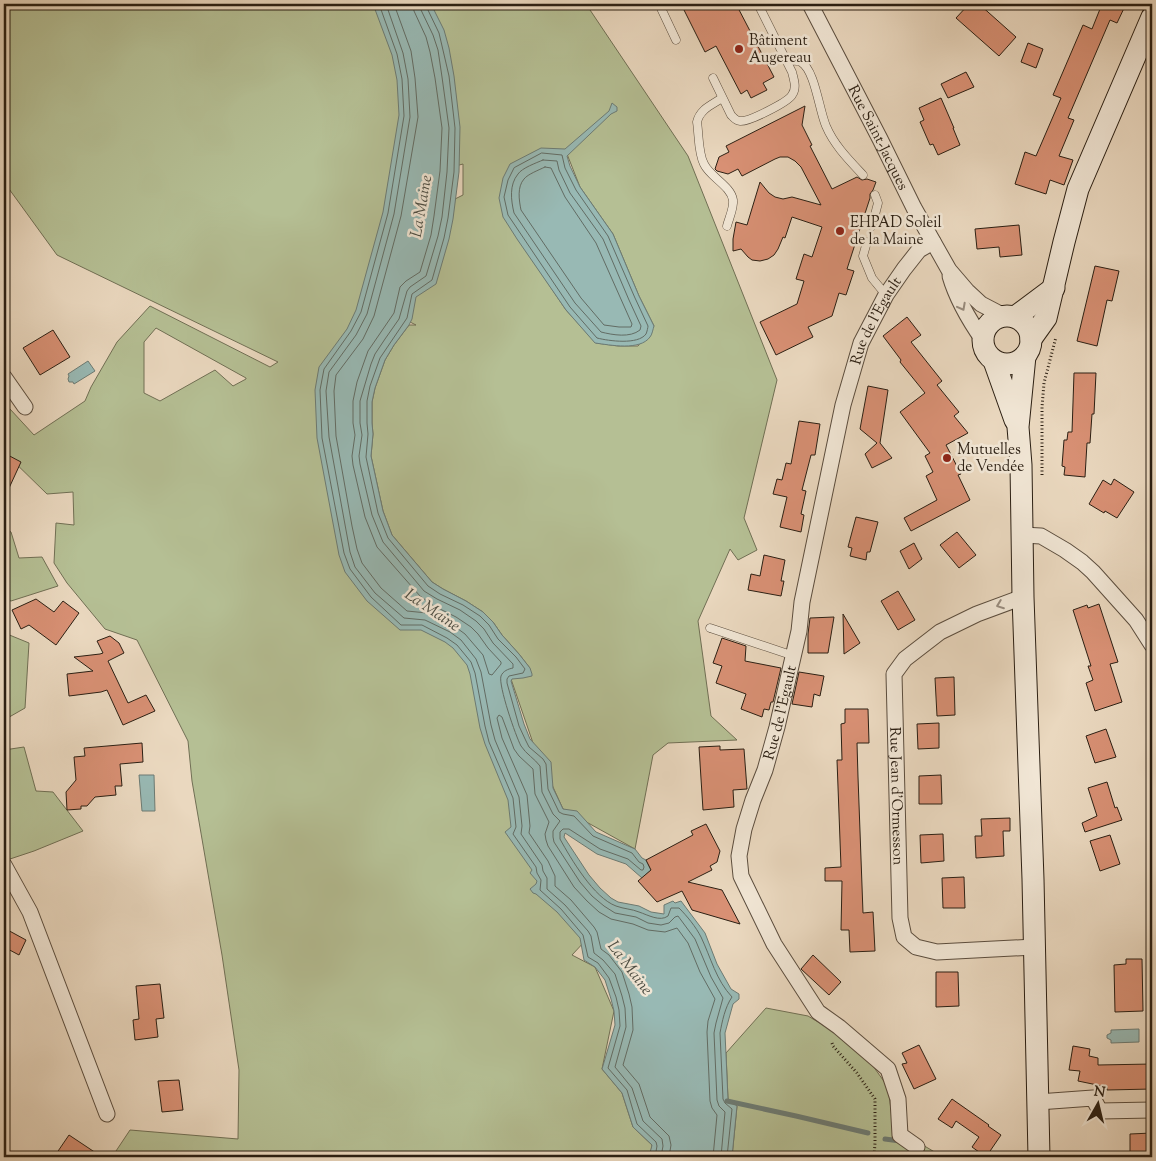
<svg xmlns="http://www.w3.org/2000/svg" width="1156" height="1161" font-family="'Sorts Mill Goudy',serif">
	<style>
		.green { fill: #b5bf94; stroke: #706f54; fill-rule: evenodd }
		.water { fill: #98b9b4; stroke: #6c7b74 }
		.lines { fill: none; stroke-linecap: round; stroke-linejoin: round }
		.shore { stroke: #626c64; stroke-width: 1 }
		.stream { stroke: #6c7b74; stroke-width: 5 }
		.building { fill: #d89074; stroke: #2b1f13 }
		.service-casing { stroke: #5b4d3e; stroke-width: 9 }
		.minor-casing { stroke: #5b4d3e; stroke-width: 17 }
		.secondary-casing { stroke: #2b1f13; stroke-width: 23 }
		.path { stroke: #2b1f13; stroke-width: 3; stroke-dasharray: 1 2.5; stroke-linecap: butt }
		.service { stroke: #f1e6d5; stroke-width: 8 }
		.minor { stroke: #f1e6d5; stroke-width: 15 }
		.secondary { stroke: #f1e6d5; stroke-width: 21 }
		.oneway { stroke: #988c7e }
		.poi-dot { fill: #8f2418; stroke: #f1e6d5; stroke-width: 2 }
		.labels { text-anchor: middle; stroke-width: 5; stroke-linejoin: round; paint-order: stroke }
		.poi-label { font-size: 15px; fill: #2b1f13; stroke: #f1e6d5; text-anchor: start }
		.street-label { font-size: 15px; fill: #2b1f13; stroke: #f1e6d5 }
		.water-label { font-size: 16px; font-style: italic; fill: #4c4d43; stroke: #f1e6d5 }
	</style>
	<rect width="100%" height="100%" fill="#ead8bf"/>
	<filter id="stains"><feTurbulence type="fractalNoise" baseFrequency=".004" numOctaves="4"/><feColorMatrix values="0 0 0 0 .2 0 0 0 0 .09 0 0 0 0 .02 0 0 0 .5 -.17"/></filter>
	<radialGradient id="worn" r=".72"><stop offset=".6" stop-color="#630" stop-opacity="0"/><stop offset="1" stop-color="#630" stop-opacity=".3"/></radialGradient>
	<g class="green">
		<path d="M4,4h582l102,152 89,224 -33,138 13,32 -19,10 -8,-11 -32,72 13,95 26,24 -69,3 -15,12 -18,94 -72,-40 -30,-66 -22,-64 18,-12 -10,-13 -17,-19 -9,-13 -10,-10 -17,-11 -23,-12 -11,-7 -40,-47 -9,-24 -12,-55 2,-22 -1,-11v-21l3,-14 10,-28 9,-15 15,-20h7l-14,-7 41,-113 20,-10v-31l-15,4 -39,23 -68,291 135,173 110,285 -14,15 23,12 19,44 -12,58 20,24 11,34 19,18 -2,12h-538l18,-27 108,9 1,-69 -17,-115 -30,-174 -4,-40 -51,-101 -32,-11 -38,-46 -13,-20 2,-40 18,2 -1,-33 -26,2 -43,-42v-42l6,-1 24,26 51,-34 6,-14 26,-45 33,-36 120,61 8,-5 -221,-107 -53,-73zM565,149l15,38 33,47 26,62 15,30 -16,20h-20l-22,-3 -30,-33 -52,-77zM156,328l90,50v1l-13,7 -18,-16 -55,31 -16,-8v-51z"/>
		<polygon points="4,528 11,532 19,558 42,557 58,586 11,601 4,599"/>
		<polygon points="7,634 29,643 25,708 4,720 4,637"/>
		<polygon points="24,747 36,791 53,792 83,831 34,851 4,861 4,750"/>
		<polygon points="766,1008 808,1016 835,1032 868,1059 888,1087 894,1133 911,1138 943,1157 732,1157 737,1106 728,1099 726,1053"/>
	</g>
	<g class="water">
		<polygon points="373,4 431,4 444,30 449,48 454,76 460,127 459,172 453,219 449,239 436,284 416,297 412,319 409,325 394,345 385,360 375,388 372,402 372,423 373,434 371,456 383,511 392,535 432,582 443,589 466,601 483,612 493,622 502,635 519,654 530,668 532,674 532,676 523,678 512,679 511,681 524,724 530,739 551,762 553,788 563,809 577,811 596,832 635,849 642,858 646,860 651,870 642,878 626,864 597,854 565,833 564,837 589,875 600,888 611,898 618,902 639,906 651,912 664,914 664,905 673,901 675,903 681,901 705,933 717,964 731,989 739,994 739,999 733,1004 725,1033 728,1099 737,1106 732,1157 649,1157 652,1145 633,1127 622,1093 602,1069 615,1025 614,1011 611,999 605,980 595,967 584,960 580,938 557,912 536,894 533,893 530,889 536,884 537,881 530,873 532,870 505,832 511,827 508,800 485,744 480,728 470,674 467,665 453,648 445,642 421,630 400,630 367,601 345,572 339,555 317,438 315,390 319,367 347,329 356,310 383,212 399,115 397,80 392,55"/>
		<path d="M612,103l5,4v4l-6,3 -44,42 3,10 10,21 33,47 26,62 15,30c-1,3 -2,9 -4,11 -10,14 -40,8 -55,6l-29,-33 -49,-71 -14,-22 -4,-19 4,-20 7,-14 31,-16 24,1 44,-38z"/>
		<polygon points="88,361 95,371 74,384 73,382 69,382 68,379 69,376 68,374"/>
		<polygon points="139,775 154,775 155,811 142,811"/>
		<polygon points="1139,1029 1139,1042 1111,1043 1111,1040 1107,1038 1107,1035 1111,1033 1111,1030"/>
	</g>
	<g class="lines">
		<g class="shore">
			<polyline points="379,4 397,54 402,79 404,116 388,213 361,312 351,331 324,369 320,390 322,438 344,553 350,569 371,597 401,625 422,625 447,638 457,645 471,662 475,673 485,726 489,742 513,798 516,827 513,834 536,867 537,873 541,880 540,890 561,909 583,935 588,957 598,963 609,978 616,997 619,1010 620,1026 608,1068 627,1090 637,1124 656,1142 657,1146 655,1157"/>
			<polyline points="386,4 403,53 408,79 410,117 394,214 367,314 356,335 329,372 326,391 329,437 350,552 355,567 375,593 404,618 425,620 450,632 461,640 476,659 481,672 491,725 495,740 519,797 522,826 521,834 542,865 543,871 547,878 547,889 565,905 588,931 591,936 594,953 603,960 615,974 622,996 625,1008 626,1027 615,1067 632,1088 643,1121 662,1139 663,1146 661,1157"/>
			<polyline points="394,4 411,51 415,78 418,117 401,216 374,316 363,339 336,375 334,391 336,436 352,526 357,549 362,563 381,588 407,611 427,613 454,626 465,634 483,655 489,674 492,675 501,664 501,662 488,648 478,634 471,627 456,617 434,606 420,596 377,547 365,517 353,465 352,456 355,435 353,423 353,401 357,382 368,351 394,313 400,287 406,281 420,272 431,235 434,216 440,171 442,128 435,78 430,52 426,37 414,11 413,4"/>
			<path d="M420,4l1,6 12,25 5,15 4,27 7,51 -2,44 -5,45 -4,19 -12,40 -16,11 -3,4 -8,28 -14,20 -10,15 -4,10 -11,37v22l2,12 -3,21 1,8 12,51 11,27 41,49 13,8 23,11 16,11 8,8 9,14 20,21v4c-5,1 -10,3 -12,8 -3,9 15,61 20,70 5,8 14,13 19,20l2,26 11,22 7,7 -7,10v6l1,5 26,40 12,14 12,10 11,7 21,4 12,6 13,2 8,-2 6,-6 3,-1 17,23 16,38 12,21 -7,25 -2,10 3,67 2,6 6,6 -4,45"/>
			<path d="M427,4v4l12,25 10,43 6,52 -1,44 -6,46 -4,20 -12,42 -20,14 -5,24 -27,40 -10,28 -3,15v22l1,11 -2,23 12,56 10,25 40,48 12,8 23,11 17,11 9,9 9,14 18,18 9,12 -2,4 -14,3 -2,3v4l12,43 7,15 3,6 14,12 3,5 2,25 11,23 4,2 11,2 19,20 39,17 7,9 4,2 1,3 -1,3h-2l-13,-11 -28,-10 -31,-20h-6l-3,3v7c11,20 34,59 56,67 8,3 16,3 23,6 9,3 21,10 29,4l3,-8h8c8,8 17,19 22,29 10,21 15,43 31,60 -7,10 -10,25 -12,36l3,66 2,4 7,6 -5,48"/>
			<path d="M542,153l20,2 3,13 11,22 32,46 27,62 13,28c0,1 -1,6 -2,8 -8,11 -37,7 -49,4l-27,-31 -62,-92 -4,-18 4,-17 6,-12z"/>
			<path d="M543,160l14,1 2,9 11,23 33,46 26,61 12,26 -1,4c-10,8 -27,5 -39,2l-26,-29 -61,-90c-3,-13 -5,-28 4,-39 4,-6 18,-11 25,-14z"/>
			<path d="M545,167l6,1 14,29 31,46 36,81 -1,3h-12l-15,-2 -23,-27 -60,-88c-2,-10 -4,-23 3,-31 4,-5 15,-9 21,-12z"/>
			<polyline points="669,1157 671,1145 669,1136 650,1117 639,1084 623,1065 633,1030 632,1007 629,994 622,972 609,955 601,949 597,932 594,927 571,900 555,886 555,876 548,861 529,833 530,826 527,795 502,738 497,718 499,715 502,717 514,749 519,756 533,769 535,794 549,822 545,834 546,840 548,846 574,887 587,901 599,912 611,919 633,924 648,930 665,932 677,928 688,943 700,972 715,999 708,1021 707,1032 710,1101 712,1108 717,1115 713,1157"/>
		</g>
		<g class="stream">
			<polyline points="727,1101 796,1116 868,1133"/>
			<polyline points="885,1139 900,1141"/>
			<polyline points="916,1149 928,1157"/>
		</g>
	</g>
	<g class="building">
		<polygon points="681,4 736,4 774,77 763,83 767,90 751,98 747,90 741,94 716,46 705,52"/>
		<polygon points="969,4 979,4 1016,37 999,56 956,18"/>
		<polygon points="1102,4 1126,4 1117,23 1110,20 1068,118 1074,120 1059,156 1073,160 1064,185 1050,180 1046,194 1015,184 1025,152 1036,156 1061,98 1053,95 1083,25 1092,29"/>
		<polygon points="1028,43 1043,49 1036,68 1021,62"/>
		<polygon points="966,72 974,87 948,98 941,84"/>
		<polygon points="941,98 954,128 953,128 960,145 938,155 933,144 930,145 920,122 924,120 919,108"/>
		<polygon points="805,106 802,125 812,145 810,146 832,189 857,177 862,180 867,179 876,182 873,190 870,194 870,198 847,269 854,271 846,295 839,293 832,316 808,327 813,337 776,355 760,322 797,304 804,281 796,279 804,254 812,257 822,227 792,217 785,238 783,237 778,249 774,255 768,259 760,261 752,260 748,257 741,249 733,251 733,239 736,222 747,225 760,182 769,193 775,197 783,199 792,197 821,205 801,167 795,161 788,157 780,157 775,159 742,176 738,169 728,174 717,171 715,169 719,157 729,152 726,146"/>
		<polygon points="1019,225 1022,255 1000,257 999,247 977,249 975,229"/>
		<polygon points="1095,266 1119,271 1112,301 1107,300 1097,346 1077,341"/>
		<polygon points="907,317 921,335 911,342 942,381 937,385 959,412 954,416 968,433 946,445 961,474 958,475 970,500 911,531 904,518 937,500 926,476 933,472 925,456 930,453 900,412 925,393 900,362 901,360 883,336"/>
		<polygon points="53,330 70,357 40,375 23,348"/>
		<polygon points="1074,373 1096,373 1094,414 1092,414 1090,443 1087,443 1085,477 1064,475 1065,467 1062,466 1064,440 1067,440 1068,432 1072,432"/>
		<polygon points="868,386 888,390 880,443 892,458 872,468 865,454 877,443 860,429"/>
		<polygon points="799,421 820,424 815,455 811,455 802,490 806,491 801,514 804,515 801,532 780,527 787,497 773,494 777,479 782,480 786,463 791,464"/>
		<polygon points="4,453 21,462 4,499"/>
		<polygon points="1114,479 1134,492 1117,518 1105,511 1104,513 1089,504 1103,480 1111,485"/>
		<polygon points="856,517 878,522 870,552 867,552 866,560 850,556 852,548 848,547"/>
		<polygon points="957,532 976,555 959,568 940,545"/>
		<polygon points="914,543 922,559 909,569 900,551"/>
		<polygon points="764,555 785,560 781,581 784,581 781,596 748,590 751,574 760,576"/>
		<polygon points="898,591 915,620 898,630 881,601"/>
		<polygon points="36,599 54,612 63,601 79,613 56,645 29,625 21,629 12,610"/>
		<polygon points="1099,604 1118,662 1110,664 1122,702 1095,711 1086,683 1093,680 1088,666 1091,666 1073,610 1087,605 1088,608"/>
		<polygon points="843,614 860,643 844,654"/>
		<polygon points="834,617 828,653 808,653 808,634 810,618"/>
		<polygon points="110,636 119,643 124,653 108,661 128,703 146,695 155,711 123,725 107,690 101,692 69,696 67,674 93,671 74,657 100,654 103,653 97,641"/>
		<polygon points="722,638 746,646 745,661 781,668 773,702 771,702 769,710 764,709 762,717 741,709 746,694 716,683 722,666 713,663"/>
		<polygon points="799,672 824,676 820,696 814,694 812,707 792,704"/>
		<polygon points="954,677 955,715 937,716 935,678"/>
		<polygon points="845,709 868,709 869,743 857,743 858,777 863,913 873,912 875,951 850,952 849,930 841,930 842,881 825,881 825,868 841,867 837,760 842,760 841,724 845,723"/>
		<polygon points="939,723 939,748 918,749 917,724"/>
		<polygon points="1106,729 1116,757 1095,763 1086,736"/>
		<polygon points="142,743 143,762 120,764 122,786 115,786 116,795 95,797 87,806 81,806 81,809 67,810 66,792 76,780 74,757 85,756 84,748"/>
		<polygon points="720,746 720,750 744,749 747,789 733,790 734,807 703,810 699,747"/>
		<polygon points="941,775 942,804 919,804 919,776"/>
		<polygon points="1107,782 1115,808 1117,807 1122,820 1085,832 1082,823 1097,816 1088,788"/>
		<polygon points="1010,818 1010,831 1003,831 1004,856 976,858 975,836 982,836 981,819"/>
		<polygon points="706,824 720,851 717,862 710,866 712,870 688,882 722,890 740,924 692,910 682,891 657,902 638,881 651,870 646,860 693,835 691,831"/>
		<polygon points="943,834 944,861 921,863 920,835"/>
		<polygon points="1110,835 1120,864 1100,871 1090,841"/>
		<polygon points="964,877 965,908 943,908 942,878"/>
		<polygon points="4,928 26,940 19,955 4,947"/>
		<polygon points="813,955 841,982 829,995 801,969"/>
		<polygon points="1126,959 1142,959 1143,1011 1115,1012 1114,965 1126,964"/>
		<polygon points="936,972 958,972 959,1006 936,1007"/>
		<polygon points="160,984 164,1018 156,1019 158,1037 135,1040 133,1020 139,1019 136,986"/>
		<polygon points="919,1045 936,1079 914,1089 902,1064 907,1063 902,1053"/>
		<polygon points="1073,1046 1090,1049 1089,1056 1098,1058 1098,1065 1152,1064 1152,1089 1107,1090 1107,1087 1078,1081 1080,1071 1069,1070"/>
		<polygon points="179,1080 183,1110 162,1112 158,1081"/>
		<polygon points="952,1099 989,1125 988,1126 1001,1135 986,1157 972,1147 979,1137 956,1121 952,1128 938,1119"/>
		<polygon points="1152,1133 1152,1153 1130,1153 1130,1134"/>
		<polygon points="69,1135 102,1157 54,1157"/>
	</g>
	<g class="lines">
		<g class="service-casing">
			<g id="service">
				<polyline points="659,4 676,40"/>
				<path d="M786,60c5,1 11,0 15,2 14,8 18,48 25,64 8,19 23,34 37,49"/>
				<path d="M713,78l18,37c3,3 5,6 9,6 9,1 48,-19 52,-26 5,-7 2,-15 0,-23l-34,-68"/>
				<path d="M722,98c-10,7 -22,11 -25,24 2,12 1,31 7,42 6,13 27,22 29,36 1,8 -4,18 -6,26"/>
				<polyline points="872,226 878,203 875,195"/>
				<polyline points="867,242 863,256 872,278 886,295"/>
				<polyline points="710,628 794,656"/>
			</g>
		</g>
		<g class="minor-casing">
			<g id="minor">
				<path id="s1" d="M810,4l70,135 34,69 35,62 18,21 14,13 23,12"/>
				<path d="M950,276c7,24 19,44 33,64"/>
				<polyline points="4,377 25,407"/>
				<polyline points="1022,535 1041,536 1065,550 1082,562 1093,572 1136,620 1152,645"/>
				<path id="s2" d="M1023,597l-46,17 -37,18 -35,27 -11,15 6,244 4,19 12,10 21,5 97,-5"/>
				<polyline points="4,865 30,912 107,1114"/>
				<polyline points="1038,1102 1093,1098 1100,1111 1152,1110"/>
				<path id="s3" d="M917,1147l-17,-12 -2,-36 -10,-30 -49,-42 -21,-15 -44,-68 -33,-68 -2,-20 5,-27 9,-29 12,-30 12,-43 22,-96 3,-29 41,-197 18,-62 25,-48 18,-26 15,-19 14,-8"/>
			</g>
		</g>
		<g class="secondary-casing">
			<g id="secondary">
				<circle cx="1007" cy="340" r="24"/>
				<polyline points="1015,317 1054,288"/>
				<polyline points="1031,339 1046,318 1064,242 1078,189 1152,17"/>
				<polyline points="1025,356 1018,427 1021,465 1023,597 1033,879 1039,1157"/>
				<polyline points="994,361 1015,420"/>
			</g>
		</g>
		<g class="path">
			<polyline points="1042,475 1042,407 1044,383 1056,337"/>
			<polyline points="832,1043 833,1046 857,1073 875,1099 875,1143 874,1157"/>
		</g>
		<use href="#service" class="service"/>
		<use href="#minor" class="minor"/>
		<use href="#secondary" class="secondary"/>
	</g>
	<defs><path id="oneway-chevron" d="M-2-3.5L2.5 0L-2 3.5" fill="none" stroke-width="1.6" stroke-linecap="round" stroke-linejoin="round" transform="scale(1.25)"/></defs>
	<g class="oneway">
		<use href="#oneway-chevron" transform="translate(962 307) rotate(62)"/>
		<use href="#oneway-chevron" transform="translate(1000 605) rotate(159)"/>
	</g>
	<g class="poi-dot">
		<circle cx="739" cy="49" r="5"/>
		<circle cx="840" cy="231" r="5"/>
		<circle cx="947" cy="458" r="5"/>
	</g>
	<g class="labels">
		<g class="poi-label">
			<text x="749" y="45">Bâtiment<tspan x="749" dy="17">Augereau</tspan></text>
			<text x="850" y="227">EHPAD Soleil<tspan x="850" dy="17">de la Maine</tspan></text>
			<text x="957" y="454">Mutuelles<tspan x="957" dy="17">de Vendée</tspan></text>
		</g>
		<g class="street-label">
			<text dy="5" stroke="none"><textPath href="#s1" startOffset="150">Rue Saint-Jacques</textPath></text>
			<text dy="5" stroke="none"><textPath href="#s3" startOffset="910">Rue de l'Egault</textPath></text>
			<text dy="5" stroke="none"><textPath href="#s3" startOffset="505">Rue de l'Egault</textPath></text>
			<text dy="5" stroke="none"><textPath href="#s2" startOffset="275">Rue Jean d'Ormesson</textPath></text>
		</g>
		<g class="water-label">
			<text transform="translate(420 206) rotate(-80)" y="6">La Maine</text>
			<text transform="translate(433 609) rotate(34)" y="6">La Maine</text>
			<text transform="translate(631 967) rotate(53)" y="6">La Maine</text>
		</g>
	</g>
	<rect width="1156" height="1161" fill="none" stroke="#ead8bf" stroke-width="20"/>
	<rect x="5" y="5" width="1146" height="1151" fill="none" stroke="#2b1f13" stroke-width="2.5"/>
	<rect x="10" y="10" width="1136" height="1141" fill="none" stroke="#2b1f13"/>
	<g transform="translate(1098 1104) rotate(8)" stroke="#f1e6d5" stroke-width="4" paint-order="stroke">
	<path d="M0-4L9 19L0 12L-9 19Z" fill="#2b1f13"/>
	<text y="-8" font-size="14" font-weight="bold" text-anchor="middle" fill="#2b1f13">N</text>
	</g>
	<rect width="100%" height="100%" filter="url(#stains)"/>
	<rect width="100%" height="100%" fill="url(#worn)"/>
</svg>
